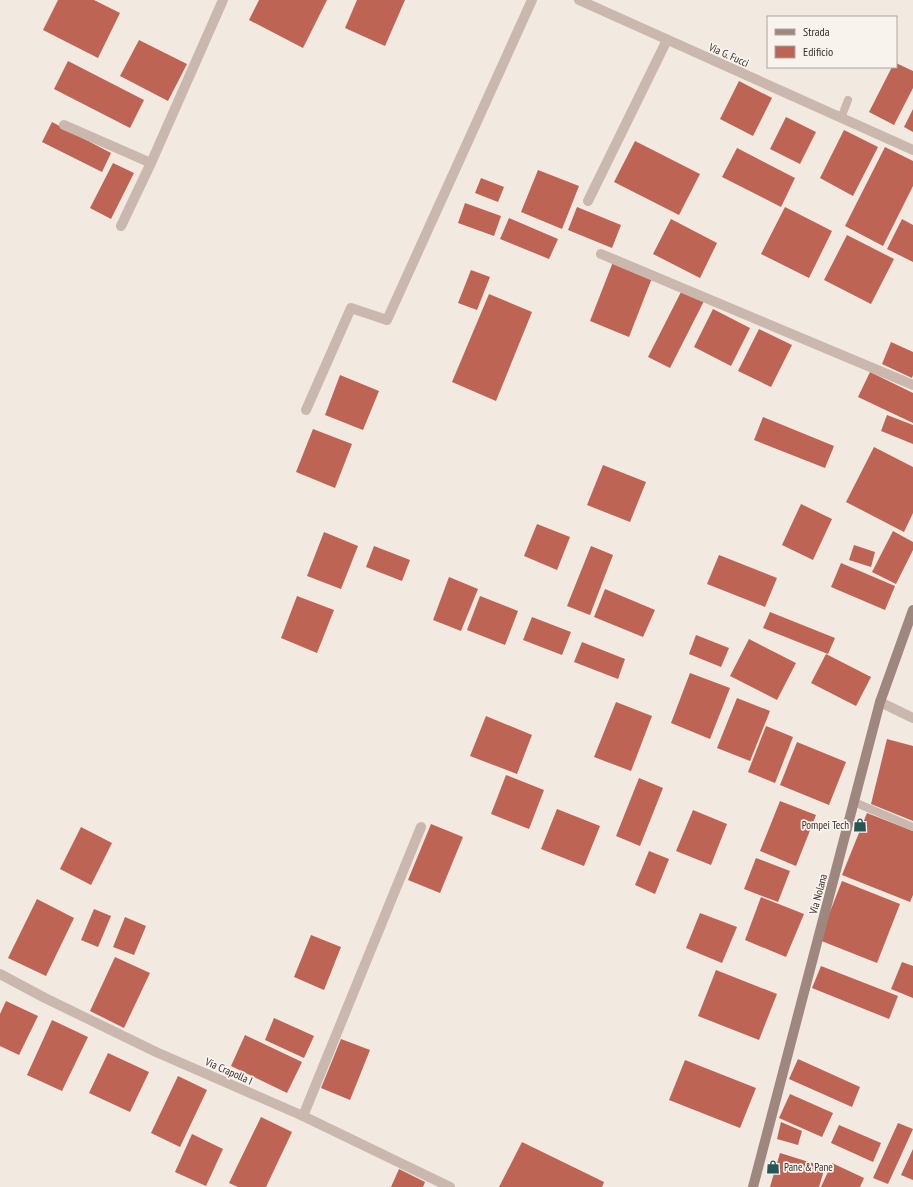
<svg xmlns="http://www.w3.org/2000/svg" width="913" height="1187" font-family="'PT Sans Narrow',sans-serif">
	<style>
		.building { fill: #bd6454 }
		.lines { fill: none; stroke-linecap: round; stroke-linejoin: round }
		.lane { stroke: #cab8ae; stroke-width: 8 }
		.street { stroke: #cab8ae; stroke-width: 10 }
		.secondary { stroke: #9d877f; stroke-width: 10 }
		.labels { text-anchor: middle; stroke-width: 3.5; stroke-linejoin: round; paint-order: stroke }
		.street-label { font-size: 11px; fill: #392e2c; stroke: #f9f3ee }
		.poi-label { font-size: 11px; fill: #392e2c; stroke: #f9f3ee; text-anchor: end }
	</style>
	<rect width="100%" height="100%" fill="#f2e9e1"/>
	<g class="building">
		<polygon points="58,0 94,0 120,13 98,58 43,30"/>
		<polygon points="259,0 327,0 303,48 249,20"/>
		<polygon points="357,0 405,0 385,46 345,28"/>
		<polygon points="139,40 187,64 168,101 120,76"/>
		<polygon points="68,61 144,100 130,128 54,89"/>
		<polygon points="896,63 913,71 913,88 894,125 869,112 892,67 896,67"/>
		<polygon points="739,81 772,98 753,136 720,119"/>
		<polygon points="913,109 913,132 904,127"/>
		<polygon points="786,117 816,132 800,164 770,149"/>
		<polygon points="52,122 111,153 102,172 42,142"/>
		<polygon points="844,130 878,147 853,196 820,178"/>
		<polygon points="635,141 700,174 679,215 614,182"/>
		<polygon points="885,147 913,161 913,186 883,246 845,226"/>
		<polygon points="737,148 795,178 781,207 722,177"/>
		<polygon points="113,163 134,173 111,219 90,208"/>
		<polygon points="538,170 579,186 562,229 521,212"/>
		<polygon points="481,178 504,187 498,202 475,193"/>
		<polygon points="465,203 501,216 494,236 458,223"/>
		<polygon points="577,207 621,225 612,248 568,230"/>
		<polygon points="785,207 832,231 809,278 761,254"/>
		<polygon points="509,218 558,239 549,259 500,239"/>
		<polygon points="671,219 717,243 700,278 653,254"/>
		<polygon points="902,219 913,225 913,262 887,249"/>
		<polygon points="847,235 894,259 871,304 824,280"/>
		<polygon points="613,262 652,278 629,337 590,321"/>
		<polygon points="471,270 490,277 477,310 458,303"/>
		<polygon points="682,290 704,301 670,368 648,357"/>
		<polygon points="489,294 532,312 496,401 452,382"/>
		<polygon points="713,309 750,328 731,366 694,347"/>
		<polygon points="759,329 792,345 771,387 738,371"/>
		<polygon points="891,342 913,352 913,375 912,378 882,364"/>
		<polygon points="870,372 913,393 913,423 858,397"/>
		<polygon points="340,375 379,391 363,430 325,415"/>
		<polygon points="887,415 913,425 913,444 881,431"/>
		<polygon points="763,417 834,446 825,468 754,440"/>
		<polygon points="313,429 352,444 335,488 296,472"/>
		<polygon points="874,447 913,467 913,513 904,532 846,502"/>
		<polygon points="603,465 646,482 630,522 587,505"/>
		<polygon points="801,504 832,519 813,560 782,545"/>
		<polygon points="537,524 570,537 557,570 524,556"/>
		<polygon points="893,531 913,542 913,550 896,584 872,572"/>
		<polygon points="324,532 358,546 341,589 307,576"/>
		<polygon points="854,545 875,552 871,567 849,560"/>
		<polygon points="374,546 410,560 402,581 366,567"/>
		<polygon points="591,546 613,555 590,615 567,606"/>
		<polygon points="719,555 777,578 765,607 707,584"/>
		<polygon points="841,563 895,586 885,610 831,587"/>
		<polygon points="449,577 478,589 461,631 433,620"/>
		<polygon points="605,589 655,610 643,637 594,617"/>
		<polygon points="297,596 334,610 317,653 281,638"/>
		<polygon points="480,596 518,611 505,645 467,630"/>
		<polygon points="770,612 835,638 828,654 763,628"/>
		<polygon points="532,617 571,632 562,655 523,640"/>
		<polygon points="696,635 729,648 721,667 689,654"/>
		<polygon points="749,639 796,663 777,700 730,676"/>
		<polygon points="582,642 625,659 618,679 574,662"/>
		<polygon points="826,654 871,677 856,706 811,683"/>
		<polygon points="690,673 730,688 710,739 671,723"/>
		<polygon points="737,698 770,711 750,761 717,748"/>
		<polygon points="616,702 652,716 631,771 594,757"/>
		<polygon points="486,716 532,735 517,774 470,756"/>
		<polygon points="766,726 793,737 775,783 748,772"/>
		<polygon points="887,739 913,746 913,821 871,804"/>
		<polygon points="797,742 846,762 829,805 780,785"/>
		<polygon points="506,775 544,790 529,829 491,814"/>
		<polygon points="639,778 663,788 640,846 616,836"/>
		<polygon points="780,801 816,815 796,866 760,851"/>
		<polygon points="557,809 600,826 584,866 541,849"/>
		<polygon points="693,810 727,824 711,865 676,851"/>
		<polygon points="867,813 913,831 913,895 910,902 842,875"/>
		<polygon points="431,824 463,837 440,893 408,880"/>
		<polygon points="81,827 112,843 91,885 60,869"/>
		<polygon points="649,851 669,859 655,894 635,885"/>
		<polygon points="756,858 790,871 778,902 744,889"/>
		<polygon points="842,881 900,904 877,963 819,940"/>
		<polygon points="761,897 804,914 786,957 745,940"/>
		<polygon points="37,899 74,918 46,976 8,958"/>
		<polygon points="94,909 111,916 98,947 81,940"/>
		<polygon points="700,913 737,927 722,963 686,948"/>
		<polygon points="125,917 146,926 134,955 113,947"/>
		<polygon points="311,935 341,947 324,990 294,977"/>
		<polygon points="115,957 150,973 124,1028 90,1011"/>
		<polygon points="902,962 913,966 913,998 891,989"/>
		<polygon points="821,966 898,996 889,1019 812,988"/>
		<polygon points="716,970 777,994 759,1040 698,1016"/>
		<polygon points="6,1001 38,1016 19,1055 0,1046 0,1014"/>
		<polygon points="274,1018 314,1036 304,1058 265,1040"/>
		<polygon points="52,1020 88,1037 62,1091 27,1075"/>
		<polygon points="245,1035 302,1062 287,1093 231,1066"/>
		<polygon points="341,1039 370,1050 350,1100 321,1088"/>
		<polygon points="108,1053 149,1072 130,1112 89,1093"/>
		<polygon points="798,1059 860,1087 852,1107 789,1079"/>
		<polygon points="685,1060 756,1088 740,1128 669,1100"/>
		<polygon points="178,1076 207,1090 180,1147 151,1133"/>
		<polygon points="790,1094 833,1113 822,1137 779,1118"/>
		<polygon points="261,1117 292,1132 266,1187 238,1187 229,1183"/>
		<polygon points="781,1122 802,1131 798,1145 777,1139"/>
		<polygon points="898,1123 913,1129 888,1184 873,1178"/>
		<polygon points="839,1125 881,1143 873,1162 831,1143"/>
		<polygon points="192,1134 223,1149 206,1186 175,1172"/>
		<polygon points="522,1142 604,1182 602,1187 499,1187"/>
		<polygon points="913,1149 913,1180 901,1175"/>
		<polygon points="780,1153 825,1167 819,1187 770,1187"/>
		<polygon points="832,1163 864,1178 860,1187 821,1187"/>
		<polygon points="399,1169 425,1182 423,1187 391,1187"/>
	</g>
	<g class="lines">
		<g class="lane">
			<polyline points="841,118 848,100"/>
			<polyline points="854,802 913,827"/>
		</g>
		<g class="street">
			<polyline points="579,0 913,150"/>
			<polyline points="64,125 151,163"/>
			<polyline points="588,201 667,40"/>
			<polyline points="121,226 151,163 223,0"/>
			<polyline points="601,254 913,385"/>
			<polyline points="306,410 351,308 387,320 532,0"/>
			<polyline points="880,702 913,718"/>
			<polyline points="0,974 45,998 156,1052 303,1116 450,1187"/>
			<polyline points="303,1116 421,827"/>
		</g>
		<polyline class="secondary" points="753,1187 880,702 913,610"/>
	</g>
	<defs>
		<g id="shop-bare" transform="scale(1.08)"><path d="M-5-2.5h2.3a2.7 3.5 0 0 1 5.4 0H5L5.5 6h-11ZM-1.5-2.5h3a1.5 2.3 0 0 0-3 0Z" fill="#245756" stroke="#f9f3ee" stroke-width="2.5" paint-order="stroke"/></g>
	</defs>
	<g fill-rule="evenodd">
		<use href="#shop-bare" x="860" y="825"/>
		<use href="#shop-bare" x="773" y="1167"/>
	</g>
	<g class="labels">
		<g class="street-label">
			<text transform="translate(729 55) rotate(24)" y="4">Via G. Fucci</text>
			<text transform="translate(818 894) rotate(-75)" y="4">Via Nolana</text>
			<text transform="translate(229 1071) rotate(24)" y="4">Via Crapolla I</text>
		</g>
		<g class="poi-label">
			<text x="849" y="829">Pompei Tech</text>
			<text x="784" y="1171" text-anchor="start">Pane &amp; Pane</text>
		</g>
	</g>
	<rect x="767" y="16" width="130" height="52" fill="#f9f3ee" stroke="#aca4a0"/>
	<rect x="775" y="29" width="20" height="6" fill="#9d877f" stroke="#aca4a0"/>
	<text x="803" y="36" font-size="12" fill="#392e2c">Strada</text>
	<rect x="775" y="46" width="20" height="12" fill="#bd6454" stroke="#aca4a0"/>
	<text x="803" y="56" font-size="12" fill="#392e2c">Edificio</text>
</svg>
